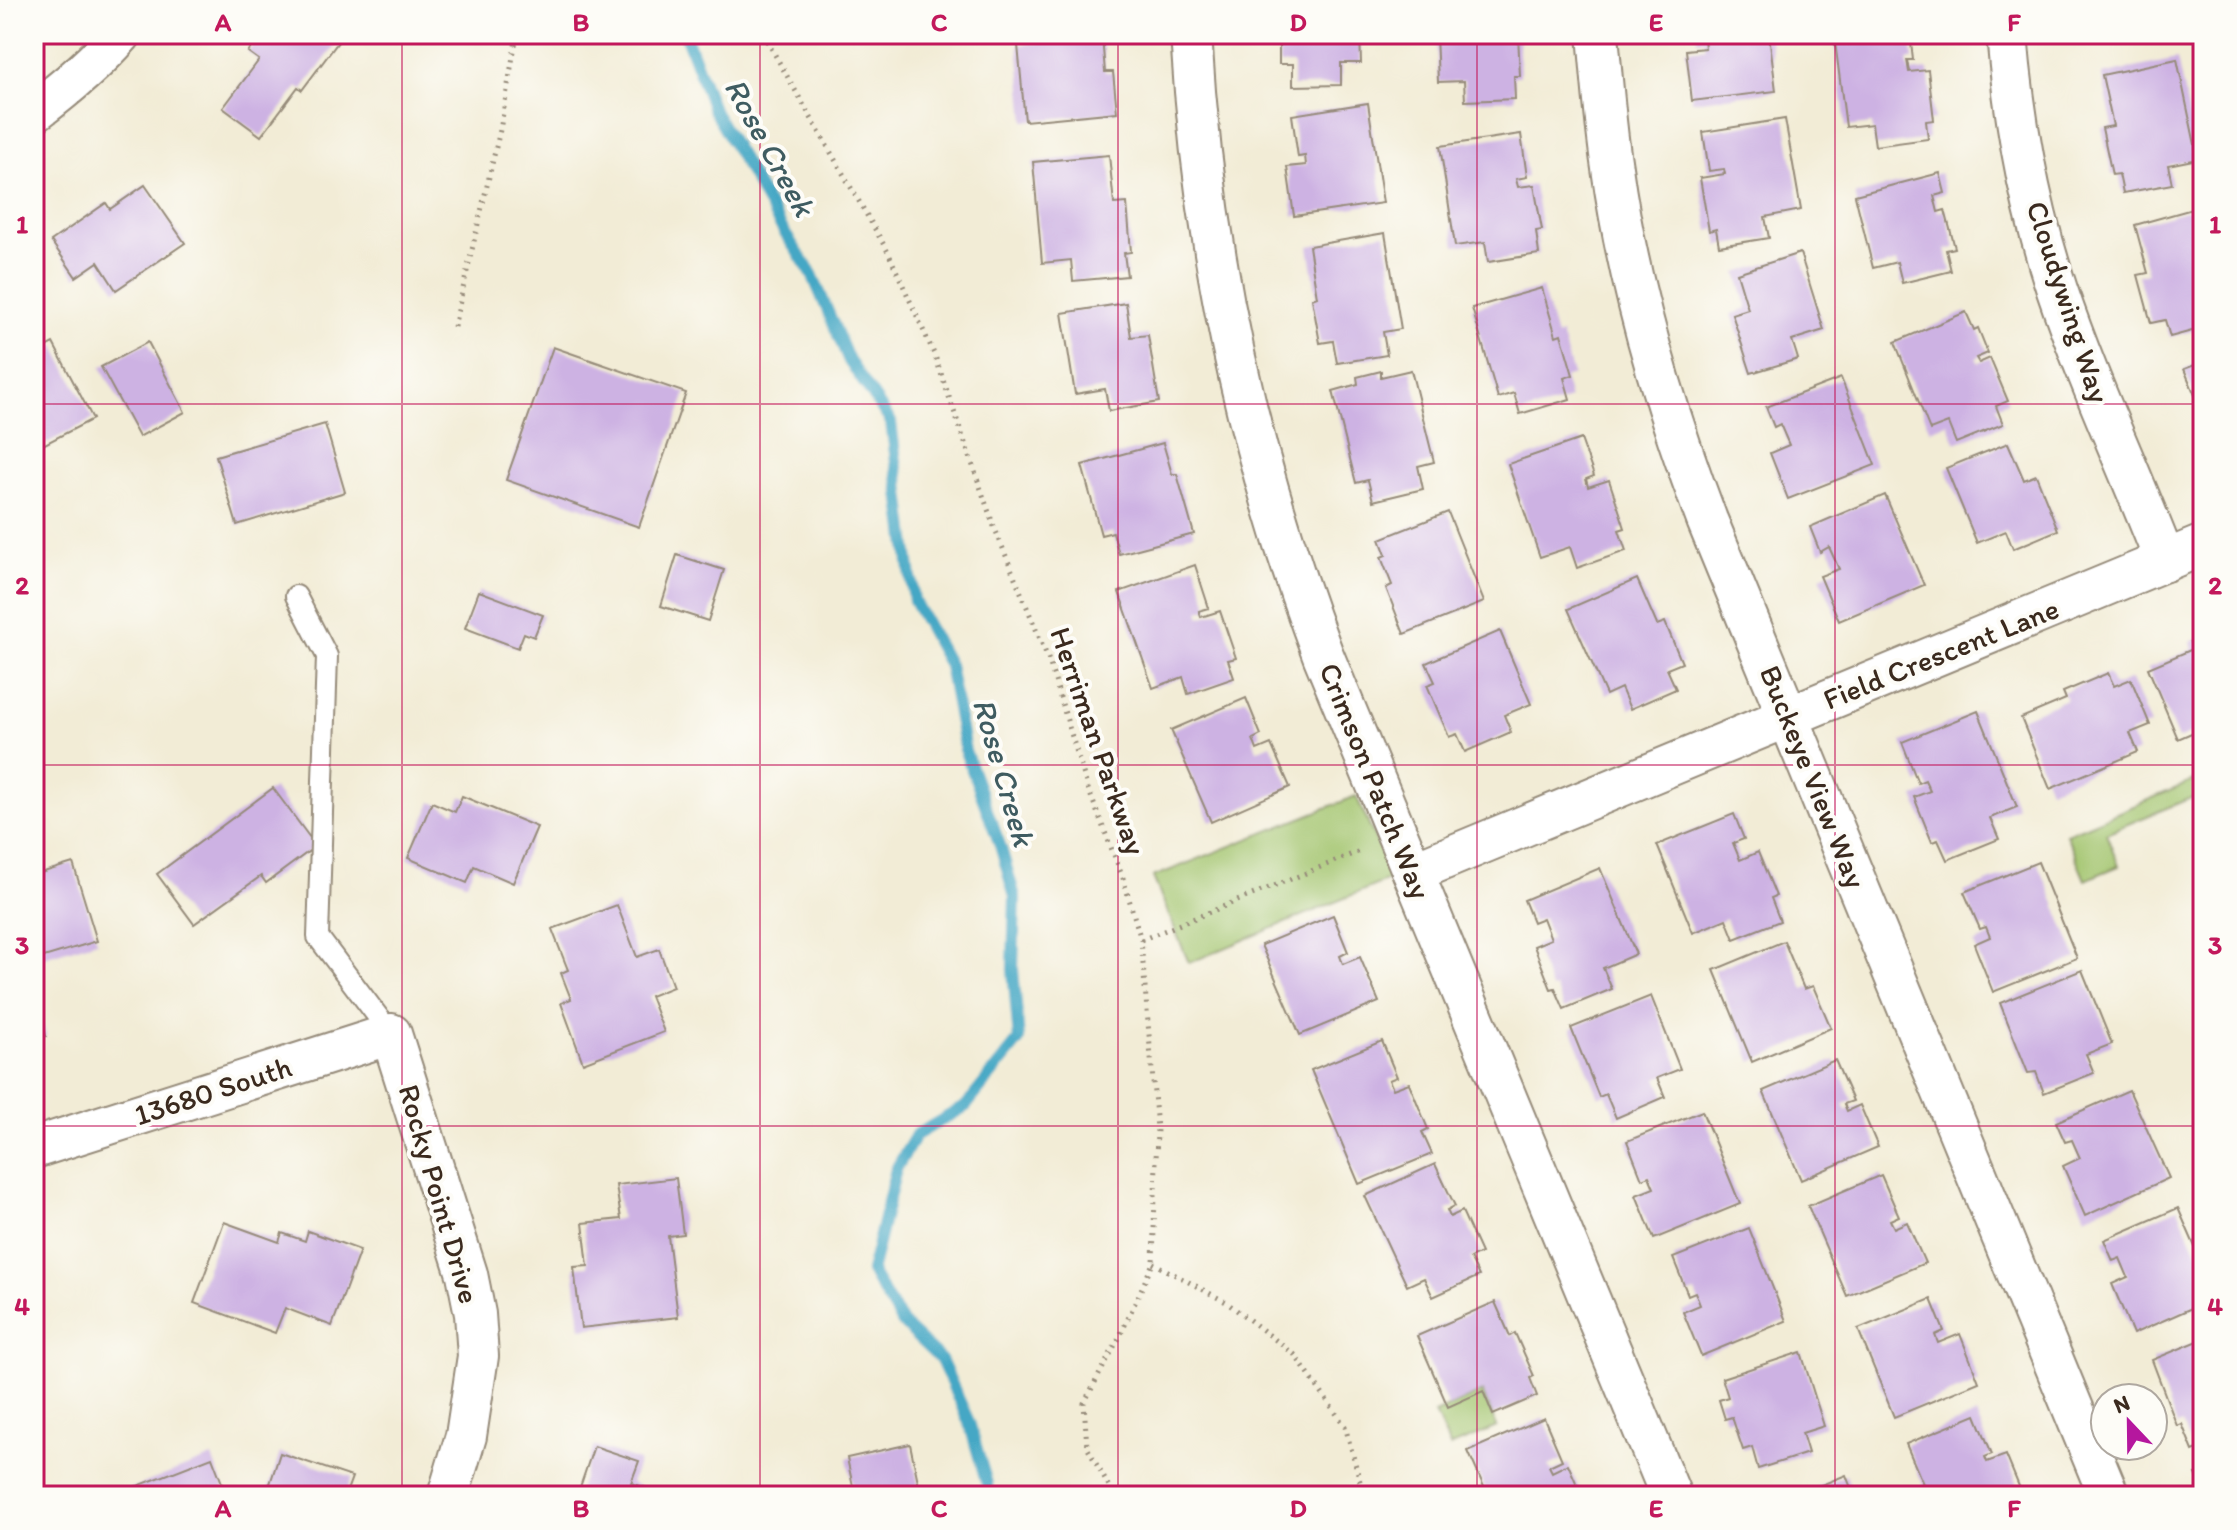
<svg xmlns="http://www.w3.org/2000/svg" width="2237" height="1530" font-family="Itim,sans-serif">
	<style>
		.green { fill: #a2c46d; stroke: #6e7746; stroke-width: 2 }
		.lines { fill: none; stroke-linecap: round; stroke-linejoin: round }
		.stream { stroke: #45a7c5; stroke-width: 12 }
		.building { fill: #cdb2e3 }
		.lane-casing { stroke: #968b7a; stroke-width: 24 }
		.street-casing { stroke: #968b7a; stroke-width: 44 }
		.path { stroke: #968b7a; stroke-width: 5; stroke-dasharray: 2 6; stroke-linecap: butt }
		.lane { stroke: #fff; stroke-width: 20 }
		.street { stroke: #fff; stroke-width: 40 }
		.grid { fill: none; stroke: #c2185b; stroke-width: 2; stroke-opacity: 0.55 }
		.labels { text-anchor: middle; stroke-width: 8; stroke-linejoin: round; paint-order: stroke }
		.street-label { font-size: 30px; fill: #3b2a1e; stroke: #fdfcf7 }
		.water-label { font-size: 32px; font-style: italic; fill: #3f5c61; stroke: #fdfcf7 }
		.neatline { fill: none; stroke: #c2185b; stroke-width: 3 }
		.grid-label { font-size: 26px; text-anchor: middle; font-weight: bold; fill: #c2185b }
	</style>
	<rect width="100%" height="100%" fill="#fdfcf7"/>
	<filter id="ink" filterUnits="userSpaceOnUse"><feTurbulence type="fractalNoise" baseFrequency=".0125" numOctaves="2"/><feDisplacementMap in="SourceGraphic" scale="16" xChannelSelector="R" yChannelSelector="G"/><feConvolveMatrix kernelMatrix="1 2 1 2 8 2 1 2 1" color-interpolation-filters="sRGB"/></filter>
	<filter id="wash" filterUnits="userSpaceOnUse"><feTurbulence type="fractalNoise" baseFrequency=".006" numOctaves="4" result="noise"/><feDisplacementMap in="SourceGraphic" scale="32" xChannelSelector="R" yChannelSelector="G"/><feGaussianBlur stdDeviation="1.8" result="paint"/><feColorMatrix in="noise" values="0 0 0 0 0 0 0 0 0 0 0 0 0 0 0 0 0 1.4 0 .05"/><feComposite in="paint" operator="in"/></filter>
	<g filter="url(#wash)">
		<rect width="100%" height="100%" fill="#f2ecd6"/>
		<g class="green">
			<polygon points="2203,777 2203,793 2106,833 2119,866 2085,880 2066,834"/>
			<polygon points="1356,796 1393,878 1189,963 1153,877"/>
			<polygon points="1482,1392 1497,1427 1450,1447 1435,1413"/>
		</g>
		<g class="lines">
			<polyline class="stream" points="685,34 713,109 786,235 812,274 849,361 891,422 914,601 949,665 965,751 1000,845 1015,897 1013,969 1019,1040 966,1106 916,1135 896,1169 871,1272 902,1323 941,1360 969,1422 987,1484 988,1496"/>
		</g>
		<g id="blocks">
			<g class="building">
				<polygon points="261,34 344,34 302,90 298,87 261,136 223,108 259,60 248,52"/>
				<polygon points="1279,34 1360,34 1361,63 1341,63 1341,85 1293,86 1293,64 1279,64"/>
				<polygon points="1436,34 1518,34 1520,76 1514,76 1515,99 1465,101 1464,81 1438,82"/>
				<polygon points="1697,34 1769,34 1776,91 1692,101 1686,50 1705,48 1704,39 1697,40"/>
				<polygon points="1834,34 1910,34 1913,60 1907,60 1909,72 1928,70 1934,120 1926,121 1928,139 1875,146 1872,124 1846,127"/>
				<polygon points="2097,34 2134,34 2134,36 2098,39"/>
				<polygon points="1102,37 1105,72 1113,72 1117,112 1025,121 1018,45"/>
				<polygon points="2177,59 2198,159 2168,165 2172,184 2123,193 2119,174 2112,175 2102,128 2113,126 2102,75"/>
				<polygon points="1368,103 1383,203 1294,216 1287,167 1306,165 1305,156 1298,157 1292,115"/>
				<polygon points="1785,119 1801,210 1765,217 1769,238 1719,246 1716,229 1709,231 1700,178 1725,174 1724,169 1709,171 1703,132"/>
				<polygon points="1521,134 1527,177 1516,179 1518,187 1534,185 1542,230 1536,231 1539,254 1488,262 1485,242 1455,246 1440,146"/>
				<polygon points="1109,155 1114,204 1127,203 1131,252 1124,253 1127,276 1073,281 1071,260 1042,263 1033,162"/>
				<polygon points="1940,173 1945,193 1934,196 1938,212 1945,210 1955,248 1946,250 1951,271 1902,283 1897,262 1873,268 1855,195"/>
				<polygon points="145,185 185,243 116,290 98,262 76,277 51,241 106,203 110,209"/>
				<polygon points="2203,206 2203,328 2170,337 2165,320 2151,323 2138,275 2148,273 2135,225"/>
				<polygon points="1385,233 1401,329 1383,332 1387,355 1337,363 1333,341 1320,343 1312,299 1317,297 1309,246"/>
				<polygon points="1800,253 1824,330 1792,340 1798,359 1751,373 1732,314 1748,309 1737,273"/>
				<polygon points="1542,288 1556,336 1561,334 1573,375 1564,378 1570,399 1520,414 1514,393 1498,398 1472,308"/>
				<polygon points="1126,303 1131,337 1148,335 1159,402 1109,411 1105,389 1075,394 1062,313"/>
				<polygon points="1966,312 1974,330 1978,328 1988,353 1976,358 1979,363 1990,358 2008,401 1996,406 2003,424 1956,443 1948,423 1930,430 1895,342"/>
				<polygon points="148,342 185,412 139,437 101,367"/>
				<polygon points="53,343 93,419 41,446 34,433 34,353"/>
				<polygon points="553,347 686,393 639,527 506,480"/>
				<polygon points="2203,362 2203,414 2184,369"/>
				<polygon points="1411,370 1434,462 1418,466 1423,489 1373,501 1368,480 1356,483 1333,391 1358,384 1357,377 1381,371 1381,377"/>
				<polygon points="1841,378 1875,465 1788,499 1770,453 1789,445 1780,424 1774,427 1766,407"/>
				<polygon points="2203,418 2203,438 2196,421"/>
				<polygon points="325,424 345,492 237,525 216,456"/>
				<polygon points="1581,439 1594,476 1586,479 1588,487 1609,480 1625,528 1619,530 1626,551 1577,568 1570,547 1540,557 1508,464"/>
				<polygon points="1163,443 1172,474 1177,474 1194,534 1119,554 1113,532 1101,535 1082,465"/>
				<polygon points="2008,443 2024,480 2036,475 2058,530 2013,549 2006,531 1977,543 1946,468"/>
				<polygon points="1885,495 1924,585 1839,621 1820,576 1839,569 1829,547 1820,552 1810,527"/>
				<polygon points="1448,512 1484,602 1404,634 1386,588 1392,585 1381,557 1386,555 1380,539"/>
				<polygon points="677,555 724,570 708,621 661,606"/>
				<polygon points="1195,565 1209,608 1199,611 1201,617 1220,611 1236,658 1228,660 1234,678 1188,694 1183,677 1153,688 1119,592"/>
				<polygon points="1637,579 1657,625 1665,622 1682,663 1667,669 1676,689 1630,709 1621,688 1606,695 1568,609"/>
				<polygon points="479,591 543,615 534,637 524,633 518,648 465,628"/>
				<polygon points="1500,631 1531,704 1504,715 1511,732 1465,752 1457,734 1449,737 1427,685 1435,682 1426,663"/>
				<polygon points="2203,636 2203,728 2178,739 2148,668 2193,649 2190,642"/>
				<polygon points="2108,673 2114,686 2131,679 2150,725 2130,733 2138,752 2050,789 2021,718 2066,699 2063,692"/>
				<polygon points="1246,698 1261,735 1253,739 1257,750 1271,744 1290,787 1211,822 1171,730"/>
				<polygon points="1978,711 2017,807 1990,818 1999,839 1947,860 1938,840 1932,842 1914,797 1930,791 1925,780 1918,783 1902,742"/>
				<polygon points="273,788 316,846 266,883 261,876 194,924 157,874"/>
				<polygon points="462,796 537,827 513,883 474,866 467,883 408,858 432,802 455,812"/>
				<polygon points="1734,814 1744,839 1733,843 1740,860 1758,852 1776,896 1771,898 1780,921 1734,939 1726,919 1693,933 1657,845"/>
				<polygon points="2038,862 2077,958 1993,992 1974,944 1990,937 1986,927 1980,929 1964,892"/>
				<polygon points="73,863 97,941 34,960 34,875"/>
				<polygon points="1600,868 1636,954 1603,968 1612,989 1564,1009 1555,988 1551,989 1534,946 1551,939 1543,918 1533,922 1524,900"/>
				<polygon points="617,905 637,957 659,949 673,987 650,996 664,1032 583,1063 561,1003 571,999 561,973 568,970 552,929"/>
				<polygon points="1333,915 1348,952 1340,956 1343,964 1360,957 1379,1002 1300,1035 1261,945"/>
				<polygon points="1784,941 1804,989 1813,986 1831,1028 1752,1062 1714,970"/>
				<polygon points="2082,970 2112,1044 2086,1054 2094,1073 2044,1093 2036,1072 2028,1073 2000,1003"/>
				<polygon points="1651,996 1680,1069 1657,1078 1665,1097 1616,1118 1606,1094 1599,1097 1571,1028"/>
				<polygon points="34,998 46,1036 34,1040"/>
				<polygon points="1382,1041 1397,1077 1389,1080 1393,1089 1409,1083 1428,1129 1422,1132 1432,1154 1359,1184 1311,1070"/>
				<polygon points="1835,1060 1853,1101 1844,1104 1847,1111 1860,1105 1878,1147 1801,1180 1763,1091"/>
				<polygon points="2129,1090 2169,1178 2085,1216 2063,1166 2080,1158 2072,1140 2065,1142 2056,1122"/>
				<polygon points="1702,1111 1740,1204 1654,1239 1636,1195 1654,1188 1649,1176 1642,1179 1627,1141"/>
				<polygon points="1435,1164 1455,1206 1447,1210 1450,1217 1462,1211 1481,1253 1470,1258 1479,1276 1433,1297 1424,1278 1407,1286 1365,1196"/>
				<polygon points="1881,1175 1899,1216 1890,1220 1894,1228 1907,1222 1925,1263 1847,1296 1808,1206"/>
				<polygon points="676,1178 683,1234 668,1236 678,1317 581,1328 574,1267 588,1266 583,1223 621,1219 616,1185"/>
				<polygon points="2178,1208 2203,1265 2203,1303 2133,1334 2112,1284 2128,1277 2120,1258 2113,1261 2104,1240"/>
				<polygon points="224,1222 279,1242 282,1233 305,1241 308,1231 360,1250 332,1326 285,1308 275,1333 194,1303"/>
				<polygon points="1749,1228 1786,1321 1701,1356 1683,1312 1700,1305 1695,1292 1688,1295 1673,1258"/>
				<polygon points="1931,1299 1944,1331 1935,1335 1938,1343 1960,1334 1979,1382 1894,1417 1858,1329"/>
				<polygon points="1495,1302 1510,1336 1515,1333 1534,1376 1530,1378 1537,1396 1493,1415 1483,1391 1448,1407 1417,1336"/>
				<polygon points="2203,1339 2203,1447 2193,1451 2182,1424 2177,1426 2152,1360"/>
				<polygon points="1801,1352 1824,1426 1802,1433 1808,1453 1758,1469 1752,1447 1743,1450 1732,1417 1725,1419 1719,1400 1728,1397 1722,1378"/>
				<polygon points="1976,1415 1992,1454 1985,1457 1987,1462 2006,1455 2023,1496 1928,1496 1906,1444"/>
				<polygon points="1544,1418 1562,1460 1549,1466 1552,1472 1568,1464 1582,1496 1488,1496 1468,1451"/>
				<polygon points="910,1444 921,1496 855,1496 847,1458"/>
				<polygon points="594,1446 639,1461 631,1483 670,1496 577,1496"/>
				<polygon points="280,1453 352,1477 345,1496 266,1496"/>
				<polygon points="212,1457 227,1496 123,1496 122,1492"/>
				<polygon points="2203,1472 2203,1490 2196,1474"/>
				<polygon points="1846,1475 1854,1496 1794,1496"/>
			</g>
		</g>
	</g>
	<g filter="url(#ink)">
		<use href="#blocks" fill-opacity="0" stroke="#968b7a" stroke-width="2"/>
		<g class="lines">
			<g class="lane-casing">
				<polyline id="lane" points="296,596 327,656 318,937 391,1034"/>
			</g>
			<g class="street-casing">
				<g id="street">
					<path d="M1191,34c12,215 56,419 132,621l348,841"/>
					<path d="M1598,34c4,44 7,89 14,134 17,121 52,238 95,352l402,976"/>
					<path d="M2007,34c7,86 23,174 50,256 31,92 73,180 108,271"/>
					<path d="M34,112c32,-24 61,-48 87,-78"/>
					<polyline points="1413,872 2203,545"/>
					<polyline points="34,1148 391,1034 467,1274 475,1314 478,1356 466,1436 448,1496"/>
				</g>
			</g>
			<g class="path">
				<polyline points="763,34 888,252 935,356 993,524 1049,661 1087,786 1123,878 1141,940 1157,1129 1153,1263 1121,1334 1084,1403 1087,1447 1114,1496"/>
				<polyline points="454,327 500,130 517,34"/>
				<polyline points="1141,940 1360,851"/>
				<polyline points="1153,1263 1226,1302 1294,1354 1345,1426 1364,1496"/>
			</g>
			<use href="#lane" class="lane"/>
			<use href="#street" class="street"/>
		</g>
	</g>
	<path class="grid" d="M402,34v1462M760,34v1462M1118,34v1462M1477,34v1462M1835,34v1462M34,404h2169M34,765h2169M34,1126h2169"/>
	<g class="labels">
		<g class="street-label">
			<text transform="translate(2068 302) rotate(72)" y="10">Cloudywing Way</text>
			<text transform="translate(1941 654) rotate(-22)" y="10">Field Crescent Lane</text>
			<text transform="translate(1098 741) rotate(71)" y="10">Herriman Parkway</text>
			<text transform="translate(1813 777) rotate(68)" y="10">Buckeye View Way</text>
			<text transform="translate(1375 781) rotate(68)" y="10">Crimson Patch Way</text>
			<text transform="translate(213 1091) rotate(-18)" y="10">13680 South</text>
			<text transform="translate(439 1194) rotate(74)" y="10">Rocky Point Drive</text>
		</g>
		<g class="water-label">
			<text transform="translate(770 147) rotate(61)" y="11">Rose Creek</text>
			<text transform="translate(1004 772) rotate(74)" y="11">Rose Creek</text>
		</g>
	</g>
	<rect width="2237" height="1530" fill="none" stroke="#fdfcf7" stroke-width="88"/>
	<g transform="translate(2129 1422) rotate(338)"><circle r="38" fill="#fdfcf7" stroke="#afa8a0" stroke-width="2"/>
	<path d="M0-6L14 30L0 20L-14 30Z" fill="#b5179e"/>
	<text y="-12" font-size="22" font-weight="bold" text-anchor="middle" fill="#3b2a1e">N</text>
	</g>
	<rect x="44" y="44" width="2149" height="1442" class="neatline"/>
	<g class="grid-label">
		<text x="223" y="31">A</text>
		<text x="581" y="31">B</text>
		<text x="939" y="31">C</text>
		<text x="1298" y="31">D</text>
		<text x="1656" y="31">E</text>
		<text x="2014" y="31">F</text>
		<text x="22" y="233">1</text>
		<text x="2215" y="233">1</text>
		<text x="22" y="594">2</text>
		<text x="2215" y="594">2</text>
		<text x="22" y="954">3</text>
		<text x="2215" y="954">3</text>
		<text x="22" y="1315">4</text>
		<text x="2215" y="1315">4</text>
		<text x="223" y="1517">A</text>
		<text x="581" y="1517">B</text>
		<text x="939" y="1517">C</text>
		<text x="1298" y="1517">D</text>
		<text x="1656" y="1517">E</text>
		<text x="2014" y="1517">F</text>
	</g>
</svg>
